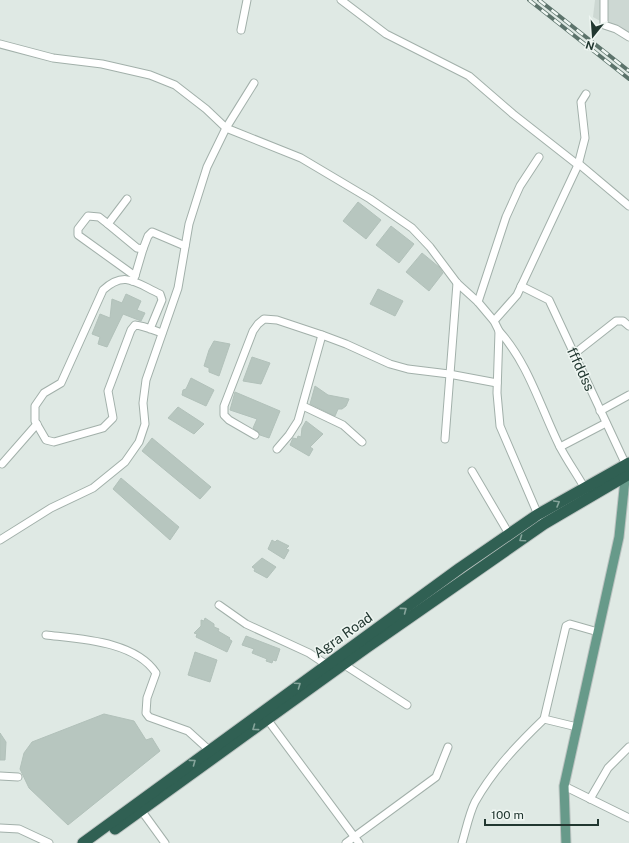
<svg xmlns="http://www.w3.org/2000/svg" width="629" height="843" font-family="'Public Sans',sans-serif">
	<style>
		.built { fill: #cdd8d3 }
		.building { fill: #b7c6bf; stroke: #b2c1ba }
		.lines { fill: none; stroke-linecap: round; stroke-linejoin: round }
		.minor-casing { stroke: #a2b0aa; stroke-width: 9 }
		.major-casing { stroke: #bcc3c1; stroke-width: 11 }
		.highway-casing { stroke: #bcc3c1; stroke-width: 13 }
		.minor { stroke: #fff; stroke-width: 7 }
		.major { stroke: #679a8a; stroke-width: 9 }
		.highway { stroke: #306053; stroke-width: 11 }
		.rail-casing { stroke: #5c736b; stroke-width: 4 }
		.rail { stroke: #eff6f2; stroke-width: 2.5; stroke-dasharray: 8; stroke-linecap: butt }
		.oneway { stroke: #86a49b }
		.labels { text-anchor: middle; stroke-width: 3; stroke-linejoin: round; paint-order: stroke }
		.street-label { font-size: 14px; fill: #213730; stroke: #eff6f2 }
	</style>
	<rect width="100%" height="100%" fill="#dfe9e4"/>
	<polygon class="built" points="595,0 629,0 629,37 593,17"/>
	<g class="building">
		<polygon points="358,202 381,220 366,239 343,221"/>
		<polygon points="391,226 414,244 399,263 376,245"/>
		<polygon points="422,253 439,267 443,273 429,291 406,272"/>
		<polygon points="378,289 403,301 395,316 370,304"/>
		<polygon points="126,294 141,301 137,310 145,313 141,321 123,314 107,347 98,344 100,337 92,334 100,314 110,318 112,299 122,303"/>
		<polygon points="214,341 230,344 219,376 209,372 209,368 204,366 209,350"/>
		<polygon points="252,357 270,363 261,384 243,381"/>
		<polygon points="191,378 214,390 206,406 182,395 183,390 186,389"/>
		<polygon points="315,386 328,395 349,399 346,406 342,409 338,409 335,416 310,404"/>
		<polygon points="235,392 280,411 269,438 260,435 253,428 257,419 230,410"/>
		<polygon points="178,407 204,424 194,434 168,418"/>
		<polygon points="306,421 323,434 310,447 313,449 309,456 290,445 293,438 297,439 298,436 301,437 302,428"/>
		<polygon points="152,438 211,487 200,499 142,451"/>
		<polygon points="121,478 179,527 170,540 113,489"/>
		<polygon points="272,540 275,542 277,540 289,546 286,549 289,550 284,559 268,549"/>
		<polygon points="262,558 276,567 267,578 254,571 255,569 252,567"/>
		<polygon points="205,618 214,624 214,627 219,629 218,631 230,638 229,639 232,641 227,652 196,637 197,634 194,633 201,626 201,620 204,621"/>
		<polygon points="246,636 280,649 276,661 273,660 272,663 266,661 267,659 252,653 254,649 242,645"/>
		<polygon points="195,652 217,660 210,682 188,675"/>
		<polygon points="104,714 134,721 146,740 152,738 160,751 68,825 29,788 20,769 24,753 32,742"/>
		<polygon points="0,733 6,742 5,760 0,760"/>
	</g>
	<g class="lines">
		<g class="minor-casing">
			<g id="minor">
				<polyline points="341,0 386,34 469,76 513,114 578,165"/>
				<polyline points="604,0 604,25 616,29 629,37"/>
				<polyline points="241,30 247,0"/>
				<polyline points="0,44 53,58 102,64 150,75 175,85 206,109 226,128 301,158 370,199 412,228 430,247 457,283 478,302 494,321 499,331 497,393 500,426 539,517"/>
				<polyline points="579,164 629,206"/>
				<polyline points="127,199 108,224 137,248 143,249 148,236 152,232 185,246"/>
				<polyline points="108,224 99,217 88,216 78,229 78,235 135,276 132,281"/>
				<polyline points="135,276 143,249"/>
				<polyline points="521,286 549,300 626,465"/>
				<polyline points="478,302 506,217 520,186 539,157"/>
				<polyline points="494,321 517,295 578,165 585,138 581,102 586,94"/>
				<path d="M150,329l12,-29 -2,-6c-24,-11 -35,-24 -57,-4l-42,93 -17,10 -9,13v15l11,19 8,2 49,-14 10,-10 -5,-27 23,-61 4,-5c10,1 18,5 27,8"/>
				<path d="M499,331c29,32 41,75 60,114 7,14 17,28 25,42"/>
				<polyline points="574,354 616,321 623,321 629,326"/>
				<polyline points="303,406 343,425 362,442"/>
				<polyline points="600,411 629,395"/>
				<polyline points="255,435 229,420 224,415 224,406 253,331 258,324 264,319 277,320 322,335 346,344 390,364 408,369 449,374 497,383"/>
				<polyline points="445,439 457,283"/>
				<polyline points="560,447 606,423"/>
				<polyline points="277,449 289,435 298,421 322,335"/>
				<polyline points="2,464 37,424"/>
				<polyline points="472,471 509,534"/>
				<polyline points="0,540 51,508 93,488 125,462 139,442 145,424 143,403 146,380 178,288 189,224 207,167 226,128 254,83"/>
				<polyline points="219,605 246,624 309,653 327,665"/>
				<path d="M46,635c34,4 89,6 110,38l-9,25 -1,15 3,4 39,14 21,19"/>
				<polyline points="343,664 407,705"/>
				<polyline points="267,719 359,843"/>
				<polyline points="544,719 566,626 570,624 598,632"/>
				<polyline points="0,776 18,777"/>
				<polyline points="564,786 629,818"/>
				<polyline points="590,799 608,768 629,747"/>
				<polyline points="141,810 165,843"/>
				<polyline points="0,828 19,829 49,843"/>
				<polyline points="346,843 436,777 448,747"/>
				<path d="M462,843c4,-13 7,-29 13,-41 18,-32 43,-58 69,-83l33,8"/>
			</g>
		</g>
		<g class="major-casing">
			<polyline id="major" points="566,843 564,786 619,537 626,470"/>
		</g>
		<g class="highway-casing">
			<g id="highway">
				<polyline points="115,829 366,648 544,524 629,474"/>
				<polyline points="83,843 460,568 537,515 629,463"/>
			</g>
		</g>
		<use href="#minor" class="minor"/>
		<use href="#major" class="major"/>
		<use href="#highway" class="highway"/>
		<g class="rail-casing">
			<g id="rail">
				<polyline points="529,0 629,79"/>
				<polyline points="539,0 629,71"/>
			</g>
		</g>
		<use href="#rail" class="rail"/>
	</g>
	<defs><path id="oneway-chevron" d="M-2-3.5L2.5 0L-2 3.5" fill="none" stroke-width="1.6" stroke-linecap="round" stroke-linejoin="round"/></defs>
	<g class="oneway">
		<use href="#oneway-chevron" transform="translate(557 503) rotate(-30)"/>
		<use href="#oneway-chevron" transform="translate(522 539) rotate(145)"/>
		<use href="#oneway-chevron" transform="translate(404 610) rotate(-37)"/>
		<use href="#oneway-chevron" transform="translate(298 685) rotate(-35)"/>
		<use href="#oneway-chevron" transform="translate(255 728) rotate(144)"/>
		<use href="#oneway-chevron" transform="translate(193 762) rotate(-36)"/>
	</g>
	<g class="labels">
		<g class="street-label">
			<text transform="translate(581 369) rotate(65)" y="5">fffddss</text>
			<text transform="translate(343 635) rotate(-35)" y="5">Agra Road</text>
		</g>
	</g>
	<g transform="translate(593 36) rotate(197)" stroke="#eff6f2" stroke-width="3" paint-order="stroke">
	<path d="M0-3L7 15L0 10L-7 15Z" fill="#213730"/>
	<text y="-6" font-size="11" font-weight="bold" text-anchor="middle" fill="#213730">N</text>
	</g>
	<path d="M485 819v6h113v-6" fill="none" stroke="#213730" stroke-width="2"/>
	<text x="491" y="819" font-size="12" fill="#213730" stroke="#eff6f2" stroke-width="3" paint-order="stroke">100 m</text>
</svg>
